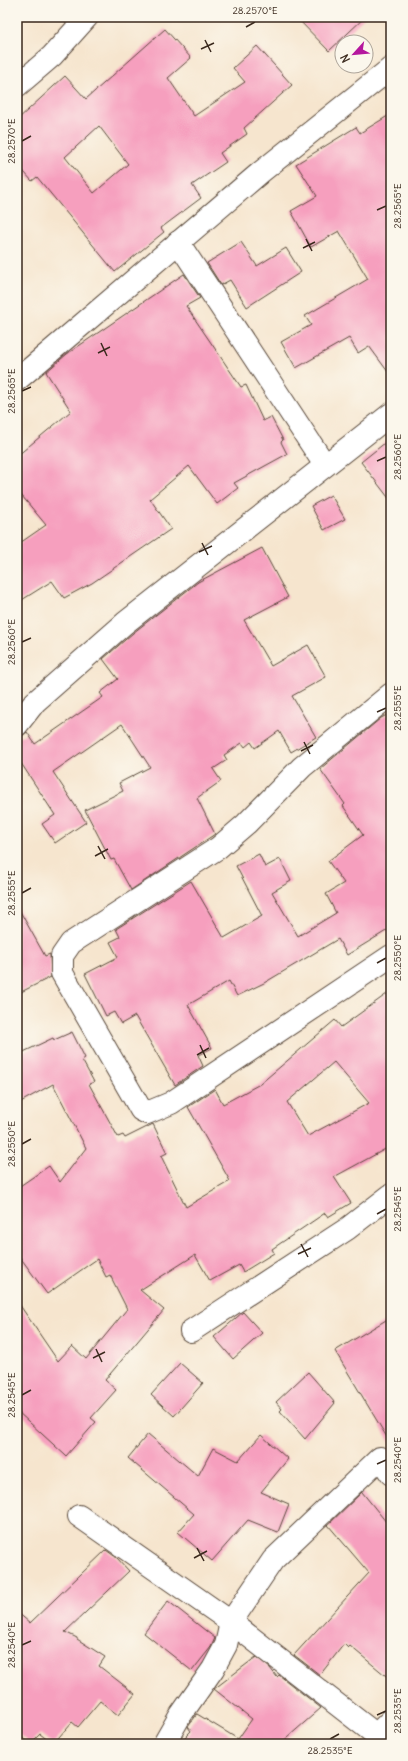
<svg xmlns="http://www.w3.org/2000/svg" width="408" height="1761" font-family="Delius,sans-serif">
	<style>
		.building { fill: #f69fbe; fill-rule: evenodd }
		.lines { fill: none; stroke-linecap: round; stroke-linejoin: round }
		.minor-casing { stroke: #574638; stroke-width: 24 }
		.minor { stroke: #fff; stroke-width: 22 }
		.ticks { fill: none; stroke: #3b2a1e; stroke-width: 1.5 }
		.neatline { fill: none; stroke: #3b2a1e; stroke-width: 1.5 }
		.ticks-label { font-size: 10px; text-anchor: middle; fill: #3b2a1e }
	</style>
	<rect width="100%" height="100%" fill="#fbf7ec"/>
	<filter id="ink" filterUnits="userSpaceOnUse"><feTurbulence type="fractalNoise" baseFrequency=".025" numOctaves="2"/><feDisplacementMap in="SourceGraphic" scale="8" xChannelSelector="R" yChannelSelector="G"/><feConvolveMatrix kernelMatrix="1 2 1 2 8 2 1 2 1" color-interpolation-filters="sRGB"/></filter>
	<filter id="wash" filterUnits="userSpaceOnUse"><feTurbulence type="fractalNoise" baseFrequency=".012" numOctaves="4" result="noise"/><feDisplacementMap in="SourceGraphic" scale="16" xChannelSelector="R" yChannelSelector="G"/><feGaussianBlur stdDeviation="0.9" result="paint"/><feColorMatrix in="noise" values="0 0 0 0 0 0 0 0 0 0 0 0 0 0 0 0 0 1.4 0 .05"/><feComposite in="paint" operator="in"/></filter>
	<g filter="url(#wash)">
		<rect width="100%" height="100%" fill="#f6e5ce"/>
		<g id="blocks">
			<g class="building">
				<polygon points="296,17 365,17 329,51"/>
				<path d="M165,29l26,29 -23,20 26,38 51,-34 -12,-14 24,-22 35,39 -48,43 3,6 -27,19 6,9 -34,23 9,13 -40,30 3,4 -49,40 -78,-95 -5,4 -15,-17v-44l48,-44 21,23zM99,126l29,38 -34,29 -29,-36z"/>
				<polygon points="391,114 391,376 369,346 358,353 349,338 296,368 281,342 311,325 305,316 368,279 339,231 311,247 291,211 317,196 296,164 356,127 360,133"/>
				<polygon points="241,242 257,266 286,248 301,272 247,307 230,280 221,285 207,263"/>
				<polygon points="184,274 200,298 186,306 241,387 246,385 263,421 271,417 283,440 281,442 287,454 234,483 238,488 217,504 189,466 150,499 171,529 92,583 64,598 52,581 17,603 17,545 46,525 17,490 17,456 71,411 46,372 67,354"/>
				<polygon points="391,438 391,501 361,462"/>
				<polygon points="331,495 345,519 324,530 311,506"/>
				<polygon points="262,548 288,597 244,620 271,666 308,645 326,677 292,696 316,737 291,752 279,731 255,748 251,742 245,747 242,743 224,755 227,760 213,769 221,781 197,798 215,834 131,890 114,859 111,860 85,810 123,791 119,783 150,767 122,724 53,772 86,822 55,843 42,824 55,815 17,757 17,737 22,736 27,732 35,744 103,697 100,693 118,679 103,659 133,633 198,582"/>
				<polygon points="391,713 391,928 347,955 338,939 264,983 237,996 229,981 188,1005 212,1048 198,1055 203,1066 175,1085 135,1016 121,1024 114,1012 106,1016 85,974 118,957 110,942 120,937 116,929 191,881 224,938 262,916 236,866 259,854 265,867 280,859 291,881 272,892 298,936 336,913 326,894 344,883 328,861 363,835 343,806 345,804 320,769 381,718"/>
				<polygon points="17,906 45,956 50,954 51,977 17,994"/>
				<path d="M391,991v155l-57,31 17,26 -23,14 -3,-4 -53,36 2,4 -31,19 -4,-7 -29,16 -15,-26 -55,35 24,20 -59,70 11,10 -25,28 5,4 -30,34 -49,-45v-110l41,60 14,-15 14,13 41,-50 -17,-34 -4,2 -9,-18 -50,35 -30,-41v-65l32,-22 11,16 26,-34 -33,-64 -36,20v-49l36,-17 1,2 18,-8 13,26 -3,2 12,22 -5,2 29,53 5,-2 2,3 28,-14 14,29 -6,3 25,51 44,-26 -42,-74 27,-18 8,15 37,-20 75,-64 6,7zM334,1062l35,41 -61,33 -21,-34z"/>
				<polygon points="243,1312 262,1333 233,1359 214,1337"/>
				<polygon points="391,1317 391,1444 335,1351"/>
				<polygon points="180,1363 203,1383 174,1416 151,1395"/>
				<polygon points="308,1372 335,1403 305,1439 280,1411 282,1409 276,1402"/>
				<polygon points="148,1434 198,1476 213,1448 238,1461 261,1435 288,1459 261,1492 289,1504 278,1532 248,1520 212,1561 178,1532 194,1514 128,1458"/>
				<polygon points="362,1492 391,1528 391,1680 350,1646 348,1648 344,1644 320,1675 294,1655 369,1573 328,1525"/>
				<polygon points="106,1550 117,1558 129,1571 65,1632 77,1638 77,1639 105,1657 99,1666 135,1694 118,1715 100,1701 78,1727 72,1722 53,1744 40,1734 30,1744 17,1733 17,1612 30,1623"/>
				<polygon points="168,1601 215,1638 211,1647 192,1671 144,1633"/>
				<polygon points="256,1657 270,1668 277,1677 279,1675 321,1708 280,1744 178,1744 191,1731 188,1727 197,1714 238,1739 252,1719 214,1689"/>
			</g>
		</g>
	</g>
	<g filter="url(#ink)">
		<use href="#blocks" fill-opacity="0" stroke="#574638" stroke-width="1"/>
		<g class="lines">
			<g class="minor-casing">
				<g id="minor">
					<polyline points="17,86 52,56 87,17"/>
					<polyline points="178,242 325,465"/>
					<polyline points="17,380 261,172 391,68"/>
					<polyline points="391,694 302,767 246,824 218,848 71,943 62,956 62,973 141,1110 147,1113 171,1103 391,956"/>
					<polyline points="17,725 35,702 125,623 391,414"/>
					<polyline points="191,1331 347,1229 391,1195"/>
					<polyline points="79,1516 231,1622 388,1744"/>
					<polyline points="377,1734 391,1720"/>
					<polyline points="164,1744 180,1716 213,1669 226,1645 231,1622 273,1560 380,1458 391,1474"/>
				</g>
			</g>
			<use href="#minor" class="minor"/>
		</g>
	</g>
	<path class="ticks" d="M246,27l9,-5M205,40l6,12M201,49l13,-6M22,141l9,-5M377,210l9,-4M306,239l6,12M303,248l12,-6M101,343l6,13M98,353l12,-6M22,391l9,-4M377,461l9,-4M202,543l6,12M199,552l13,-6M22,642l9,-4M377,712l9,-4M304,742l6,12M301,751l12,-6M98,846l7,13M95,856l13,-7M22,893l9,-5M377,963l9,-5M200,1045l6,13M197,1055l12,-7M22,1144l9,-5M377,1214l9,-5M301,1244l7,13M298,1254l13,-6M96,1349l6,13M93,1358l12,-6M22,1395l9,-5M377,1464l9,-4M197,1548l7,13M194,1558l13,-7M22,1645l9,-4M377,1715l9,-4M330,1739l9,-5"/>
	<rect width="408" height="1761" fill="none" stroke="#fbf7ec" stroke-width="44"/>
	<g transform="translate(354 54) rotate(243)"><circle r="19" fill="#fbf7ec" stroke="#aea59a"/>
	<path d="M0-3L7 15L0 10L-7 15Z" fill="#b5179e"/>
	<text y="-6" font-size="11" font-weight="bold" text-anchor="middle" fill="#3b2a1e">N</text>
	</g>
	<rect x="22" y="22" width="364" height="1717" class="neatline"/>
	<g class="ticks-label">
		<text x="255" y="14">28.2570°E</text>
		<text transform="translate(11 141) rotate(-90)" y="4">28.2570°E</text>
		<text transform="translate(397 206) rotate(-90)" y="4">28.2565°E</text>
		<text transform="translate(11 391) rotate(-90)" y="4">28.2565°E</text>
		<text transform="translate(397 457) rotate(-90)" y="4">28.2560°E</text>
		<text transform="translate(11 642) rotate(-90)" y="4">28.2560°E</text>
		<text transform="translate(397 708) rotate(-90)" y="4">28.2555°E</text>
		<text transform="translate(11 893) rotate(-90)" y="4">28.2555°E</text>
		<text transform="translate(397 958) rotate(-90)" y="4">28.2550°E</text>
		<text transform="translate(11 1144) rotate(-90)" y="4">28.2550°E</text>
		<text transform="translate(397 1209) rotate(-90)" y="4">28.2545°E</text>
		<text transform="translate(11 1395) rotate(-90)" y="4">28.2545°E</text>
		<text transform="translate(397 1460) rotate(-90)" y="4">28.2540°E</text>
		<text transform="translate(11 1645) rotate(-90)" y="4">28.2540°E</text>
		<text transform="translate(397 1711) rotate(-90)" y="4">28.2535°E</text>
		<text x="330" y="1754">28.2535°E</text>
	</g>
</svg>
